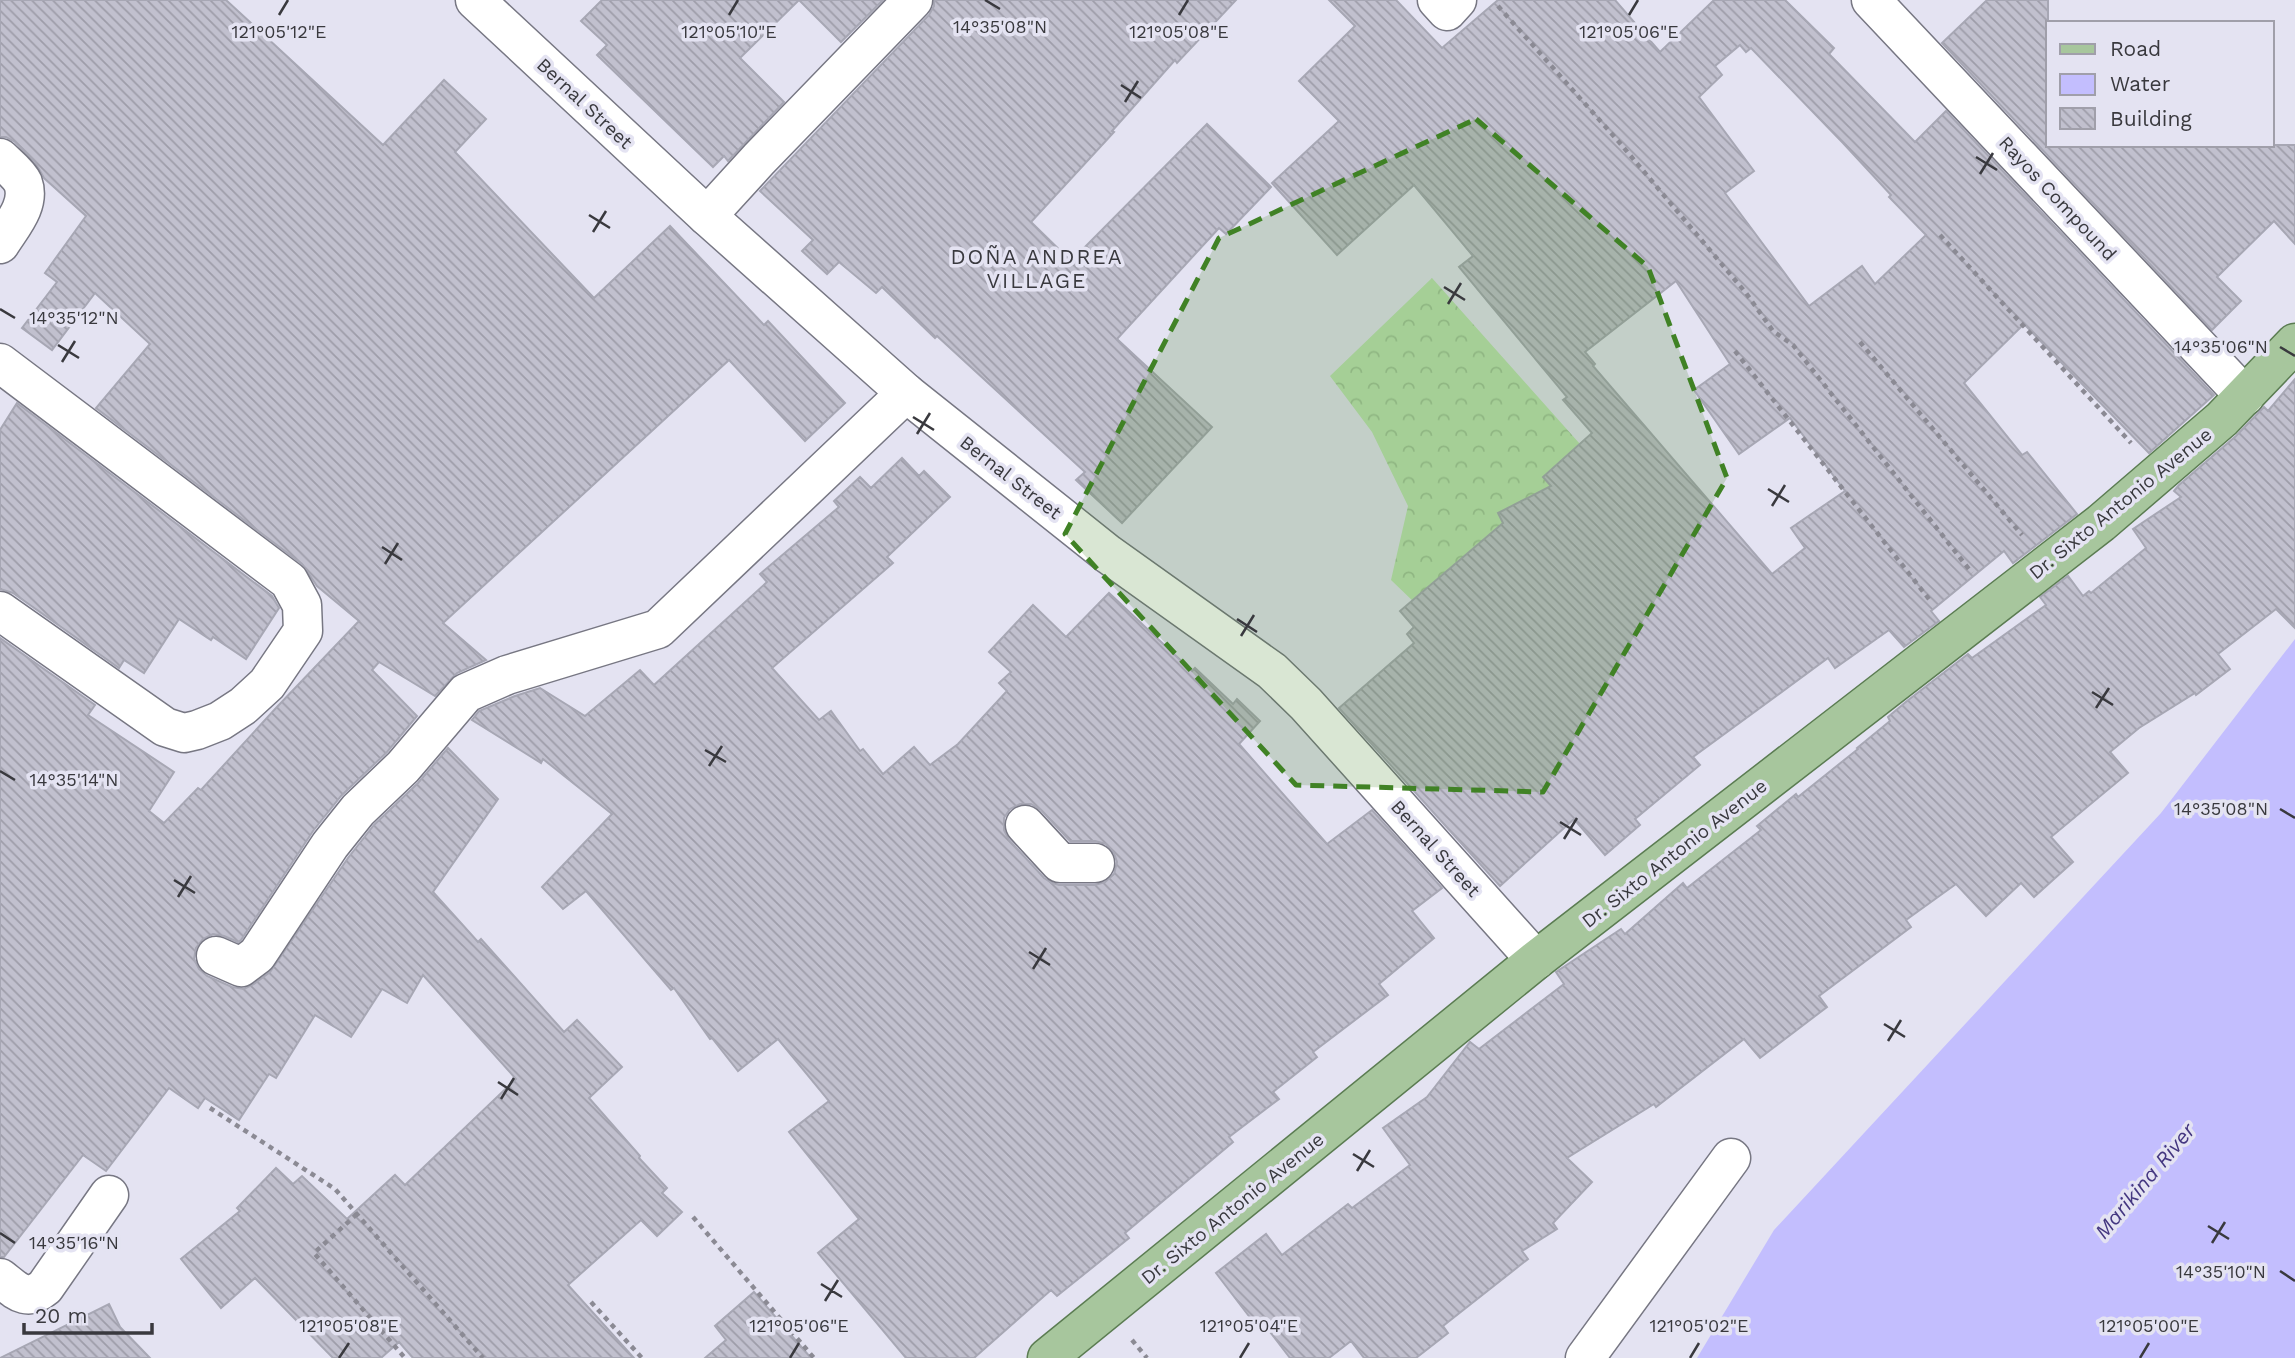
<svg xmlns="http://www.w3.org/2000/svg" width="2295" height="1358" font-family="'Work Sans',sans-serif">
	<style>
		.forest { fill: url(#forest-crowns) }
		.water { fill: #c3befe }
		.building { fill: url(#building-back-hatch); stroke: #a7a7b4; stroke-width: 2; fill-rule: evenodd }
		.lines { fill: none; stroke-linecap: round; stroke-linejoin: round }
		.minor-casing { stroke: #777783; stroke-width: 41 }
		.major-casing { stroke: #5b7c52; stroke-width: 41 }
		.path { stroke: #8b8a94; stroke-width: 4.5; stroke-dasharray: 5 5; stroke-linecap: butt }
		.minor { stroke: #fff; stroke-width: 38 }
		.major { stroke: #a7c69d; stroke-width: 38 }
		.marked { fill: #408225; fill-opacity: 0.2; stroke: #408225; stroke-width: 5; stroke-dasharray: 14 9; stroke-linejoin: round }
		.ticks { fill: none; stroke: #39393e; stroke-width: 2.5 }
		.labels { text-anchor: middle; stroke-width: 7; stroke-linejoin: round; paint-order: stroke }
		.street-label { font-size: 19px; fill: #39393e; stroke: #e4e3f2 }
		.neighbourhood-label { font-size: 21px; letter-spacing: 2px; fill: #39393e; stroke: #e4e3f2 }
		.water-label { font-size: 21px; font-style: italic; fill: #443780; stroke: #e4e3f2 }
		.ticks-label { font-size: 18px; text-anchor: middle; fill: #39393e; stroke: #e4e3f2; stroke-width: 7; stroke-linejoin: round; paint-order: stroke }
	</style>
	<defs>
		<pattern id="forest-crowns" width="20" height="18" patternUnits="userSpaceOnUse" patternTransform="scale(1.75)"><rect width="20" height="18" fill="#bee3b3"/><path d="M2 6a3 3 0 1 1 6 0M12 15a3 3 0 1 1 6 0" fill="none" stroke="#a4c49b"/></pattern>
		<pattern id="building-back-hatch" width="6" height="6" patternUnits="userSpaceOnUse" patternTransform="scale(1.75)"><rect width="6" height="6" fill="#c1c0ce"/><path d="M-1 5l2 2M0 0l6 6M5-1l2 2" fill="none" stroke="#9e9da9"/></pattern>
	</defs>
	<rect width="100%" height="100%" fill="#e4e3f2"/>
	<polygon class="forest" points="1432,278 1588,453 1417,605 1391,580 1408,506 1372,432 1330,376"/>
	<polygon class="water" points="2295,639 2295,1358 1697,1358 1774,1230 2161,813"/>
	<g class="building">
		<polygon points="0,0 226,0 383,145 444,80 486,119 455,152 594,298 670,226 764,325 768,321 845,403 805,441 729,360 443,623 486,660 457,673 435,696 379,662 372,670 417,716 387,752 341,796 313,831 241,940 238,942 224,936 213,934 203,939 196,948 194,959 199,969 207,976 232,987 244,989 254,984 270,972 348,858 374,825 418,783 448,748 498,799 433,892 478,942 481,939 564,1032 577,1020 622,1067 589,1098 640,1156 639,1158 667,1188 662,1193 682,1212 657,1236 641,1220 568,1285 634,1358 413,1358 399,1342 381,1358 333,1358 255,1278 221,1308 181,1259 240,1211 237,1208 276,1168 293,1184 302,1176 347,1219 395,1175 405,1185 516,1079 423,975 407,1003 382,989 351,1037 315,1015 276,1078 269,1074 239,1120 205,1098 198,1108 169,1088 106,1171 83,1155 4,1257 0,1257 0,638 95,705 88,715 174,772 149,811 164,823 198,788 201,790 276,708 359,621 317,586 302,564 96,408 150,344 95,293 52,350 22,328 57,282 45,273 86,216 44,178 35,162 15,142 6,137 0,137"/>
		<polygon points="602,0 883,0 841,42 799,0 740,58 784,102 728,161 724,156 713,167 597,55 607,45 581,21"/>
		<polygon points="934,0 1236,0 1177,63 1175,60 1112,131 1114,132 1031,222 1071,261 1207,124 1271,187 1226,234 1219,228 1117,339 1212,427 1122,523 1076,480 1085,472 937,336 935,338 882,287 876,293 839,262 827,274 802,251 813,240 760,191 929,15 934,6"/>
		<path d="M1329,0h67l46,48 56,-48h117l45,52 54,-52h71l49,48 -5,6 86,88 31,-31 268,284 -65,58 -125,-129 -60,59 58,72 5,-3 50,62 -64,49 -9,-12 -73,60 8,10 -35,26 -15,-17 -54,38 -7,-10 -135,99 7,8 -65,54 5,6 -35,30 -31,-36 -74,67 -161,-178 75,-65 -7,-9 7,-7 -14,-16 103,-88 -5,-10 53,-27 -8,-9 49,-44 -29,-33 4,-3 -108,-130 14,-11 -59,-71 -77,70 -65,-72 67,-62 -40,-40 56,-55zM1740,45l6,7 5,-4 92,95 48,52 -2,2 37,38 -51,49 -13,-18 -53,40 -84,-113 29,-22 -55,-74 23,-22 -7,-9zM1676,281l54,83 -36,26 45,64 51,-36 55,73 -54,37 14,20 -33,26 -179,-208 2,-2 -10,-12z"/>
		<polygon points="1987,0 2048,0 2048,145 2295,145 2295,244 2274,221 2217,277 2241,301 2212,330 1942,43"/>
		<polygon points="2295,379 2295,628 2276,609 2218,654 2230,669 2196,695 2195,693 2139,728 2110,752 2128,773 2051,837 2073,862 2034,897 2021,883 1986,916 1956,884 1906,920 1911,927 1819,996 1827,1007 1760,1058 1744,1039 1656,1107 1654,1104 1567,1158 1592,1182 1553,1223 1557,1229 1522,1251 1528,1259 1443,1326 1448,1333 1416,1358 1364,1358 1351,1341 1329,1358 1290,1358 1267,1328 1261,1332 1216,1273 1266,1234 1282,1255 1348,1204 1352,1208 1410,1165 1383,1128 1427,1097 1470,1042 1479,1049 1564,984 1556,972 1621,929 1625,934 1683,883 1687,888 1761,830 1757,826 1796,794 1798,797 1858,749 1857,748 1890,721 1888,717 1907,701 1968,654 1972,658 2046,605 2040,597 2068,576 2083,596 2089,591 2091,593 2146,548 2133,529 2181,497 2174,491 2179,485 2236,436 2264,407 2268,411"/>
		<polygon points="17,403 272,596 279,608 246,659 213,637 211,640 179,619 144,673 124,660 119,668 13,593 0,589 0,430"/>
		<path d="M902,458l17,18 5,-5 26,26 -63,60 6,6 -121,105 47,52 12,-9 29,40 3,-2 20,25 31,-27 16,18 28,-21 49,-53 -8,-8 12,-11 -22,-20 44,-47 33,32 43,-44 83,78 3,-3 38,36 4,-5 23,22 -21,23 88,100 45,-34 70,78 -30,23 22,27 -55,46 9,11 -75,57 4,5 -44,35 6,7 -50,38 4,5 -108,91 4,5 -72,58 -6,-6 -77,68h-68l-88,-105 41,-34 -70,-87 40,-31 -51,-62 -40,32 -26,-33 -2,1 -36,-51 -3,2 -85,-99 -23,18 -21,-22 70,-73 -69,-55 -2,4 -69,-43 7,-9 36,-15 25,-8 45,28 55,-46 14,15 113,-103 -7,-8 79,-67 -5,-6 26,-24 11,11zM1020,804h11l10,6 29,31h25l11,3 8,9 3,9 -3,12 -9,8 -10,3h-36l-7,-2 -8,-5 -35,-38 -5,-10v-12l6,-9z"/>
		<polygon points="754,1292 811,1358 705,1358 726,1340 715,1326"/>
		<polygon points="109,1304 120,1327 150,1358 0,1358"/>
	</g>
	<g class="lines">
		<g class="minor-casing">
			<g id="minor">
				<polyline points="475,0 707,216 906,393 1108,554 1272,671 1306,704 1536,960"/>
				<polyline points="1437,0 1447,11 1457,0"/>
				<polyline points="1871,0 2245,396"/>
				<path d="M0,158c7,7 19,16 23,25 8,22 -12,43 -23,61"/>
				<polyline points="707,216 759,159 913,0"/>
				<polyline points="0,363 289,581 302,605 303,631 267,684 243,706 220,721 197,730 184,733 165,727 0,611"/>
				<polyline points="1025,825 1060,863 1095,863"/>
				<polyline points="216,956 241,967 257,955 330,845 358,810 403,767 466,693 507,675 658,629 906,393"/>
				<path d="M0,1278c16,12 26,25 45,9l64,-92"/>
				<polyline points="1585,1358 1731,1158"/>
			</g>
		</g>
		<g class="major-casing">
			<polyline id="major" points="1047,1358 1536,960 2101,523 2222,419 2295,343"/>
		</g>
		<g class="path">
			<polyline points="1498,6 1619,142 1746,293 1773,331 1793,345 1972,573"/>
			<polyline points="1940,235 2131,443"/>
			<polyline points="1860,342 2022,535"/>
			<polyline points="1735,351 1932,603"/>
			<polyline points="210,1108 335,1189 483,1358"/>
			<polyline points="357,1214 314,1253 405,1358"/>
			<polyline points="693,1217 814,1358"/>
			<polyline points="591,1302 642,1358"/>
			<polyline points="1132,1340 1147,1358"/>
		</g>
		<use href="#minor" class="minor"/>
		<use href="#major" class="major"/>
	</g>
	<path class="marked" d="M1476,119l172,148 79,211 -184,314 -247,-7 -231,-251 154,-296z"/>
	<path class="ticks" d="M985,0l15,9M279,15l9,-15M729,15l9,-15M1179,15l9,-15M1629,15l9,-15M1121,85l20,13M1125,102l13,-21M1976,157l21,13M1980,174l13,-21M589,215l21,13M593,232l13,-21M1444,287l21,13M1448,304l13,-21M0,309l15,9M58,345l21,13M2280,347l15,9M62,362l13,-21M913,417l21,13M917,434l13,-21M1768,489l21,13M1772,506l13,-21M382,547l20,13M385,564l13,-21M1237,619l20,13M1241,636l13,-21M2092,692l21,13M2096,708l13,-20M705,750l21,12M709,766l13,-20M0,771l15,9M2280,809l15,9M1560,822l21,13M1564,839l13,-21M174,880l21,13M178,897l13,-21M1029,952l21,13M1033,969l13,-21M1884,1024l21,13M1888,1041l13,-21M498,1082l20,13M501,1099l13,-21M1353,1154l21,13M1357,1171l13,-21M2208,1226l21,13M0,1233l15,10M2212,1243l13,-21M2280,1271l15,10M821,1284l21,13M825,1301l13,-21M339,1358l10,-15M790,1358l9,-15M1240,1358l9,-15M1690,1358l9,-15M2140,1358l9,-15"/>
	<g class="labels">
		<g class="street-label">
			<text transform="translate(585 103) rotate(43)" y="7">Bernal Street</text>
			<text transform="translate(2058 198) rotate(47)" y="7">Rayos Compound</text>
			<text transform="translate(1011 477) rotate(38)" y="7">Bernal Street</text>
			<text transform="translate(2120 503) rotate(-39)" y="7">Dr. Sixto Antonio Avenue</text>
			<text transform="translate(1436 848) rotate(48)" y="7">Bernal Street</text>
			<text transform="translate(1674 853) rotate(-38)" y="7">Dr. Sixto Antonio Avenue</text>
			<text transform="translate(1232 1208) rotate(-39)" y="7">Dr. Sixto Antonio Avenue</text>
		</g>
		<g class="neighbourhood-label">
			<text x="1037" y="264">DOÑA ANDREA<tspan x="1037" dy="24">VILLAGE</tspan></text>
		</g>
		<g class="water-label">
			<text transform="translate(2145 1181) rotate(-50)" y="7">Marikina River</text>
		</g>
	</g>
	<g class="ticks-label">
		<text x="1000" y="33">14°35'08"N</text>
		<text x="279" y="38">121°05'12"E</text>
		<text x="729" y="38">121°05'10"E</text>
		<text x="1179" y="38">121°05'08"E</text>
		<text x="1629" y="38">121°05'06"E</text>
		<text x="74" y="324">14°35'12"N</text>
		<text x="2221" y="353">14°35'06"N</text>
		<text x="74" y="786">14°35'14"N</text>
		<text x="2221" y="815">14°35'08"N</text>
		<text x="74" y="1249">14°35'16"N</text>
		<text x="2221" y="1278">14°35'10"N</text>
		<text x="349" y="1332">121°05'08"E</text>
		<text x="799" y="1332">121°05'06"E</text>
		<text x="1249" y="1332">121°05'04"E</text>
		<text x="1699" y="1332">121°05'02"E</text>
		<text x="2149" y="1332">121°05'00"E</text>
	</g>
	<rect x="2046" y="21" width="228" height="126" fill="#e4e3f2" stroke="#a09faa" stroke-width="2"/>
	<rect x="2060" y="44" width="35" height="10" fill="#a7c69d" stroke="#a09faa" stroke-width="2"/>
	<text x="2110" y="56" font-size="21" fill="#39393e">Road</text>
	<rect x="2060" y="74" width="35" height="21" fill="#c3befe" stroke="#a09faa" stroke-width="2"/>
	<text x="2110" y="91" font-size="21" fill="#39393e">Water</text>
	<rect x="2060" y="108" width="35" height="21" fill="url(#building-back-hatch)" stroke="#a09faa" stroke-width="2"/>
	<text x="2110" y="126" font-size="21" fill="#39393e">Building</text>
	<path d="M24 1323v10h128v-10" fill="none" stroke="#39393e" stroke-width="3.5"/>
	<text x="35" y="1323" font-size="21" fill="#39393e" stroke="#e4e3f2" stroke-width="5" paint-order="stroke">20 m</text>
</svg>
